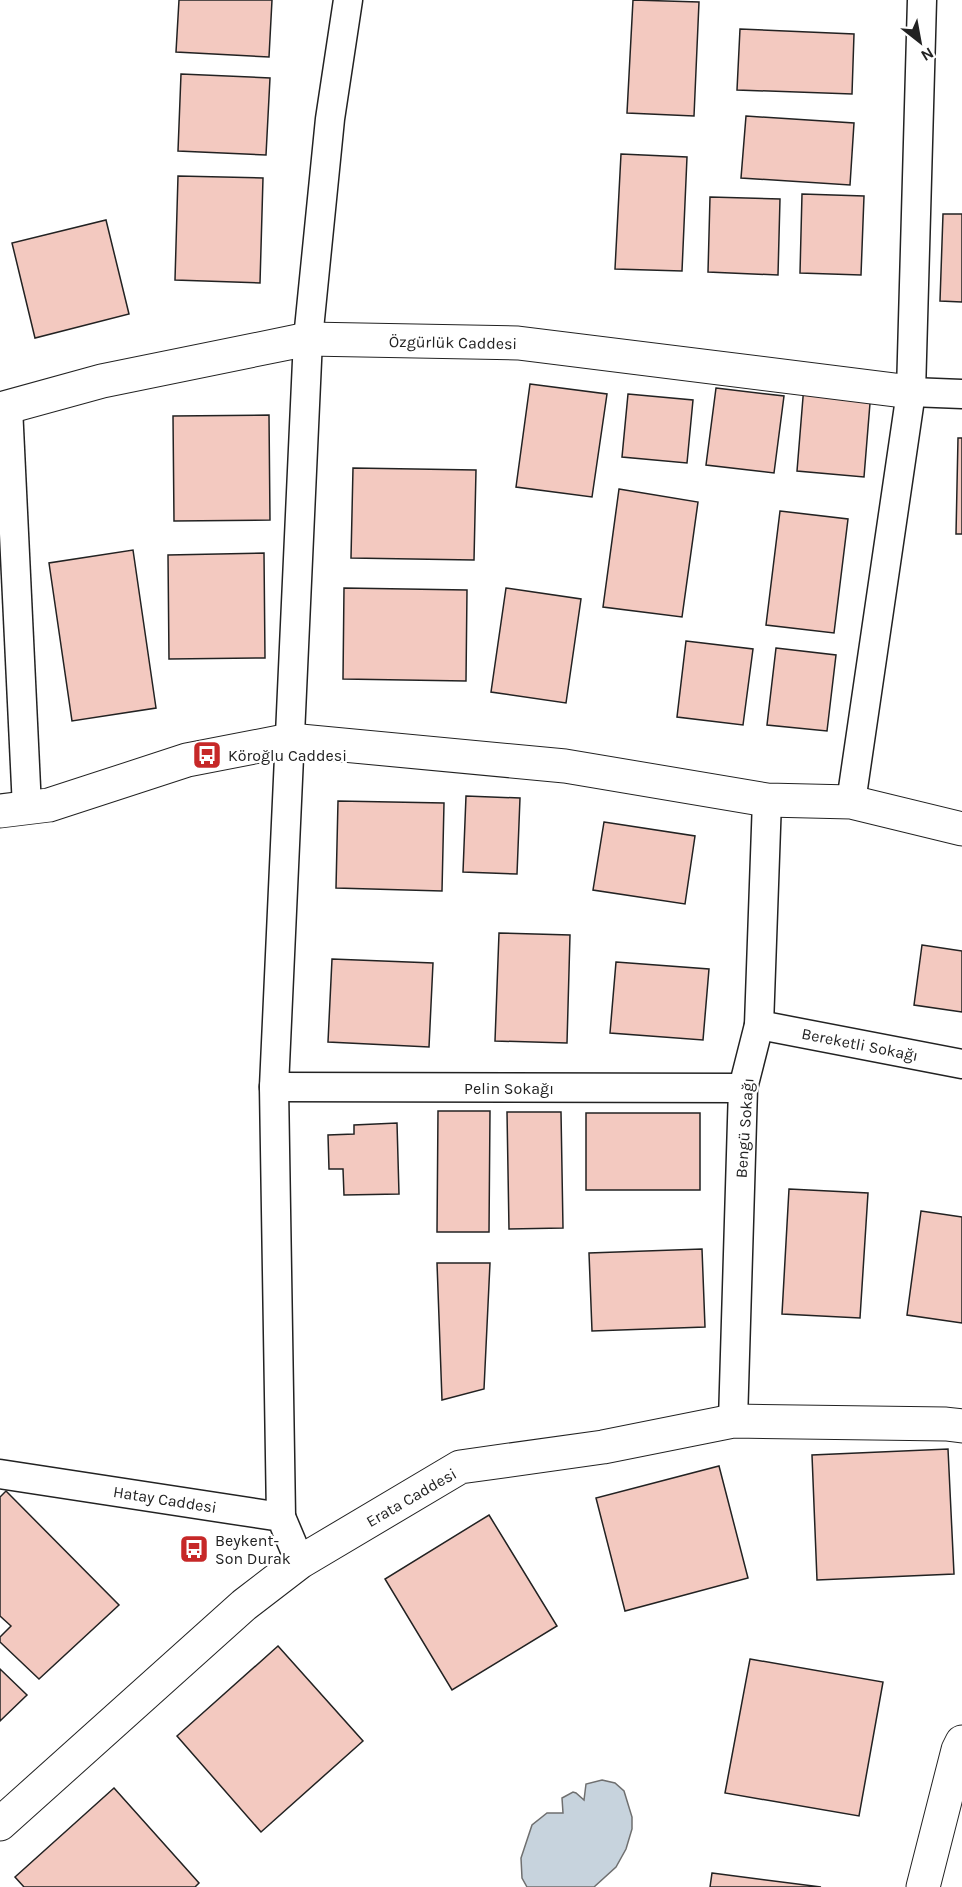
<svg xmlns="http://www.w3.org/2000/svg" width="962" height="1887" font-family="Karla,sans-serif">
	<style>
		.water { fill: #c7d3dd; stroke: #6f6f6f; stroke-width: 1.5 }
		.building { fill: #f3c9c0; stroke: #222; stroke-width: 1.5 }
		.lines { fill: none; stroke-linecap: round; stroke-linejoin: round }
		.minor-casing { stroke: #222; stroke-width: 31 }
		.tertiary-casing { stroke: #222; stroke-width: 35 }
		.minor { stroke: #fff; stroke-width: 28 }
		.tertiary { stroke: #fff; stroke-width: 33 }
		.labels { text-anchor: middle; stroke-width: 4.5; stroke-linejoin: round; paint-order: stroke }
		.street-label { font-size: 16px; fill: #222; stroke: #fff }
		.poi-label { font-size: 16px; fill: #222; stroke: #fff; text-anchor: start }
	</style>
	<rect width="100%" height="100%" fill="#fff"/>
	<polygon class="water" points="602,1780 615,1783 624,1791 632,1817 632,1829 626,1849 616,1867 594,1887 527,1887 522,1878 521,1858 532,1825 547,1813 563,1813 562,1798 573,1792 576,1793 584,1800 586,1784"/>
	<g class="building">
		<polygon points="179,0 272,0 269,57 176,52"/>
		<polygon points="633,0 699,2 694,116 627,113"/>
		<polygon points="740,29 854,34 852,94 737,90"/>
		<polygon points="181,74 270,78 266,155 178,151"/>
		<polygon points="746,116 854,123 850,185 741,178"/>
		<polygon points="621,154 687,157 682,271 615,269"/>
		<polygon points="178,176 263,178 260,283 175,280"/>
		<polygon points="802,194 864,196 861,275 800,273"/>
		<polygon points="710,197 780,199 778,275 708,272"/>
		<polygon points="943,214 962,214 962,302 940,301"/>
		<polygon points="106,220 129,314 35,338 12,243"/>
		<polygon points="530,384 607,394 592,497 516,487"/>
		<polygon points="804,385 871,391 864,477 797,471"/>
		<polygon points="716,388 784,396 774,473 706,465"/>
		<polygon points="628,394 693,400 687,463 622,457"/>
		<polygon points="269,415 270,520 174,521 173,416"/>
		<polygon points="958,438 962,438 962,534 956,534"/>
		<polygon points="353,468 476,470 474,560 351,558"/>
		<polygon points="619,489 698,502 682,617 603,607"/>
		<polygon points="780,511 848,519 834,633 766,625"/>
		<polygon points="133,550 156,708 72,721 49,563"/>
		<polygon points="264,553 265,658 169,659 168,555"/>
		<polygon points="344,588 467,590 466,681 343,679"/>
		<polygon points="506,588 581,599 566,703 491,692"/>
		<polygon points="686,641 753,649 743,725 677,717"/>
		<polygon points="776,648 836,655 827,731 767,725"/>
		<polygon points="466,796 520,798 517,874 463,872"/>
		<polygon points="338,801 444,803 442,891 336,888"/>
		<polygon points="604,822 695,836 685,904 593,890"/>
		<polygon points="499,933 570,935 567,1043 495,1041"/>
		<polygon points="922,945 962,951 962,1012 914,1005"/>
		<polygon points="332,959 433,963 429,1047 328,1042"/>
		<polygon points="616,962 709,969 703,1040 610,1033"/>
		<polygon points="438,1111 490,1111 489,1232 437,1232"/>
		<polygon points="507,1112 561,1112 563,1228 509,1229"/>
		<rect x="586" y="1113" width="114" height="77"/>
		<polygon points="397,1123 399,1194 344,1195 343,1169 329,1169 328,1135 354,1134 354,1125"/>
		<polygon points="789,1189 868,1193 860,1318 782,1314"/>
		<polygon points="921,1211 962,1217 962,1323 907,1315"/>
		<polygon points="702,1249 705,1327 592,1331 589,1253"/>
		<polygon points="437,1263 490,1263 484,1389 442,1400"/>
		<polygon points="948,1449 954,1574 817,1580 812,1455"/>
		<polygon points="719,1466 748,1578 625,1611 596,1498"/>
		<polygon points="6,1491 119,1605 39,1679 0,1642 0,1637 11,1626 0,1616 0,1497"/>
		<polygon points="489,1515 557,1626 452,1690 385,1579"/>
		<polygon points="278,1646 363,1741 261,1832 177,1736"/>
		<polygon points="750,1659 883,1682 859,1816 725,1793"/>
		<polygon points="0,1669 27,1695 0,1721"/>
		<polygon points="114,1788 199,1883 195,1887 24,1887 15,1877"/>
		<polygon points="712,1873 821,1887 710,1887"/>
	</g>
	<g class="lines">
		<g class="minor-casing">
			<g id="minor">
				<polyline points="911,392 962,394"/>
				<polyline points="8,407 27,808"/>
				<polyline points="851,802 911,392 922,0"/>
				<polyline points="759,1025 962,1064"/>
				<polyline points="274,1087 743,1088"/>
				<polyline points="733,1421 743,1088 759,1025 767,800"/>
				<polyline points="0,1474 281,1517 300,1562"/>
				<polyline points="281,1517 274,1087 308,339 330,119 348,0"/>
			</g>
		</g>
		<g class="tertiary-casing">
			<g id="tertiary">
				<polyline points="0,409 102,381 308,339 518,343 911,392"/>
				<polyline points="0,811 49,805 187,760 290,740 565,766 767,800 851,802 962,829"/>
				<polyline points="0,1824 244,1605 300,1562 460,1467 603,1447 733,1421 946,1424 962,1426"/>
				<polyline points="923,1887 958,1750 962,1742"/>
			</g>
		</g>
		<use href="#minor" class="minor"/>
		<use href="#tertiary" class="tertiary"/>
	</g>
	<defs>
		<g id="bus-square" transform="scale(1.5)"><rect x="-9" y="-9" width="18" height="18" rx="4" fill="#c62828" stroke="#fff"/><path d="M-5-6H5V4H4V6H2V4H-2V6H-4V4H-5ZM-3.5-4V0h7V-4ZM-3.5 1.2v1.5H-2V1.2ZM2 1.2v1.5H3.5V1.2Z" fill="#fff"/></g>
	</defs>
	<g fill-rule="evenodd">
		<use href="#bus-square" x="207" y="755"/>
		<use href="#bus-square" x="194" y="1549"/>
	</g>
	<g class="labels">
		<g class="street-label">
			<text transform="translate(453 342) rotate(1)" y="6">Özgürlük Caddesi</text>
			<text transform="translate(860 1044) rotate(11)" y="6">Bereketli Sokağı</text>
			<text x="509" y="1094">Pelin Sokağı</text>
			<text transform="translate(744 1128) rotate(-86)" y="6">Bengü Sokağı</text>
			<text transform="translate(411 1497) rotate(-30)" y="6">Erata Caddesi</text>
			<text transform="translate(165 1499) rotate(9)" y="6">Hatay Caddesi</text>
		</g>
		<g class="poi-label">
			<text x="228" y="761">Köroğlu Caddesi</text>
			<text x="215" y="1546">Beykent-<tspan x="215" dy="18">Son Durak</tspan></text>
		</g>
	</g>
	<g transform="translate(920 42) rotate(149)" stroke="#ffffff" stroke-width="4.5" paint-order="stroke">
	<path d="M0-4.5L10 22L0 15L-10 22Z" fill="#222222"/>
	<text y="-9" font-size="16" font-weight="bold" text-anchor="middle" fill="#222222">N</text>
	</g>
</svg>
